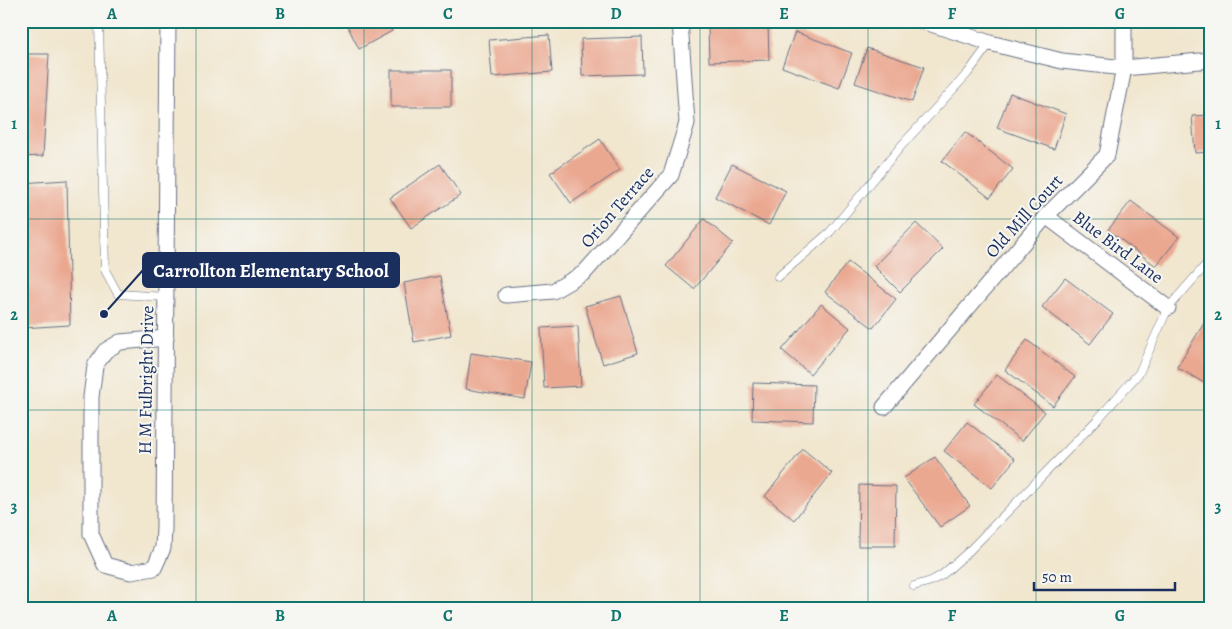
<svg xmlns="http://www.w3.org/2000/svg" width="1232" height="629" font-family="Alegreya,serif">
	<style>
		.building { fill: #eba891 }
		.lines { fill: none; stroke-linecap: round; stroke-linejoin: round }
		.lane-casing { stroke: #666f85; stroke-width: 9 }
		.street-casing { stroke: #666f85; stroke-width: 17 }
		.lane { stroke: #fff; stroke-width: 8 }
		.street { stroke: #fff; stroke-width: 15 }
		.grid { fill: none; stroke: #0f766e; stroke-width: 1; stroke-opacity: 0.55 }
		.labels { text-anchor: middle; stroke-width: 4; stroke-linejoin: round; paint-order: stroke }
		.street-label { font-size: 18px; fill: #1b2f5e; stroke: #f6f6f2 }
		.leader { fill: none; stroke: #1b2f5e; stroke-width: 2 }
		.callout-dot { fill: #1b2f5e; stroke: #f6f6f2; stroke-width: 2 }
		.callout { fill: #1b2f5e; stroke: #1b2f5e; stroke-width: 2 }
		.callout-label { font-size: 19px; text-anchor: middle; font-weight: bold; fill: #fff }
		.neatline { fill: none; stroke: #0f766e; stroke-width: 2 }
		.grid-label { font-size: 16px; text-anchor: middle; font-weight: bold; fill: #0f766e }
	</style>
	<rect width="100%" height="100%" fill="#f6f6f2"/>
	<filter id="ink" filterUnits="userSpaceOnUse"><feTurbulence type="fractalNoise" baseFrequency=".02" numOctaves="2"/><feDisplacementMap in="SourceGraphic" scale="10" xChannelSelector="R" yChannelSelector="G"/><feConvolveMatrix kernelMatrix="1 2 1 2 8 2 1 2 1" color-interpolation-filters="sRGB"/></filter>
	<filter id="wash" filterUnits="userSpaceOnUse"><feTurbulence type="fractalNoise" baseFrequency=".0096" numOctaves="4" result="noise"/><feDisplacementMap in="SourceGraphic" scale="20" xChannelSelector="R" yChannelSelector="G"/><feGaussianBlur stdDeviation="1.12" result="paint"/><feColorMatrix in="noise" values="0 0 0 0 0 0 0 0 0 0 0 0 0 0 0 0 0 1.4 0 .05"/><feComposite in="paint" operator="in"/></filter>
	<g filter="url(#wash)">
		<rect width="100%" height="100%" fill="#f1e6ce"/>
		<g id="blocks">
			<g class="building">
				<polygon points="345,21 387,21 392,31 359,49"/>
				<polygon points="768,23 769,60 709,62 708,25"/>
				<polygon points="795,32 852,53 839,88 782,67"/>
				<polygon points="549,35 552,72 492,77 489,40"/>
				<polygon points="642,37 643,74 582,76 581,39"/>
				<polygon points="867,48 924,67 912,102 855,83"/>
				<polygon points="21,54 49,54 43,156 21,157"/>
				<rect x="391" y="70" width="60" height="37"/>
				<polygon points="1010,93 1066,114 1054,149 997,128"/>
				<polygon points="1211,115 1211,152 1195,153 1192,116"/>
				<polygon points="965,132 1013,169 990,198 942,161"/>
				<polygon points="600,139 620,170 571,203 550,173"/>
				<polygon points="440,164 461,195 411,228 390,198"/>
				<polygon points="732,164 786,191 769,225 715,197"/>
				<polygon points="67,180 70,325 21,328 21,183"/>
				<polygon points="1131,201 1179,237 1156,266 1108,230"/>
				<polygon points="704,219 733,243 694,289 666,266"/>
				<polygon points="916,223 943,249 900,292 874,266"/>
				<polygon points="848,262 896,299 873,328 825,292"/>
				<polygon points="440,276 451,335 414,342 404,283"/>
				<polygon points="1065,278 1113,314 1090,344 1042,307"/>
				<polygon points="621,296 638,353 603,364 585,306"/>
				<polygon points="821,304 850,328 810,374 782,350"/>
				<polygon points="1209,315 1211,316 1211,383 1209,386 1177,367"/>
				<polygon points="578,326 581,386 544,388 541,328"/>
				<polygon points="1027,340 1075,377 1053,406 1005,370"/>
				<polygon points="471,353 531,362 525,399 466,389"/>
				<polygon points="997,375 1045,412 1022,441 974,404"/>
				<polygon points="753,383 814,385 813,422 752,420"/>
				<polygon points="967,422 1015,459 992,488 944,451"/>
				<polygon points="803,449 832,473 794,520 765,496"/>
				<polygon points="1211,453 1211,466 1204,461"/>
				<polygon points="935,457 970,506 940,527 904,478"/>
				<polygon points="859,485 896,486 895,546 858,546"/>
			</g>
		</g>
	</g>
	<g filter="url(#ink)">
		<use href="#blocks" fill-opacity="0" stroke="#666f85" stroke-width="1"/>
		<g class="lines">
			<g class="lane-casing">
				<g id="lane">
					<polyline points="101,21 99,23 105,270 118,294 166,297"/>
					<polyline points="778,277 830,232 902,145 968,73 990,43"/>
					<polyline points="914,586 931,581 942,575 967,553 1097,420 1139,373 1168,308 1211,259"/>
				</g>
			</g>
			<g class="street-casing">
				<g id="street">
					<polyline points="922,21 990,43 1062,61 1124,68 1211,60"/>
					<polyline points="1046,216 1168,308"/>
					<polyline points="506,295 553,291 584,273 671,175 687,123 680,21"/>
					<polyline points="166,338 120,342 105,351 95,366 91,397 91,534 105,565 131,572 154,568 163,548 164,528 168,21"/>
					<polyline points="884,407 1046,216 1107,155 1124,68 1124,21"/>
				</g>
			</g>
			<use href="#lane" class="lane"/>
			<use href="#street" class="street"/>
		</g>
	</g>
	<path class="grid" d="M196,21v587M364,21v587M532,21v587M700,21v587M868,21v587M1036,21v587M21,219h1190M21,410h1190"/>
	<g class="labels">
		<g class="street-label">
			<text transform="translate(617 207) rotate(-49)" y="6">Orion Terrace</text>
			<text transform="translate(1024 216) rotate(-48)" y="6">Old Mill Court</text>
			<text transform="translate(1118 247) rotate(37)" y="6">Blue Bird Lane</text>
			<text transform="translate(146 380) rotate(-89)" y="6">H M Fulbright Drive</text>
		</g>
	</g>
	<path class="leader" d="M104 314L143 270"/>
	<circle class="callout-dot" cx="104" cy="314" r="5"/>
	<rect class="callout" x="143" y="253" width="256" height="34" rx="5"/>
	<g class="callout-label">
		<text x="271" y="277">Carrollton Elementary School</text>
	</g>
	<rect width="1232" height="629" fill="none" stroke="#f6f6f2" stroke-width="55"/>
	<path d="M1034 582v8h141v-8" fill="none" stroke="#1b2f5e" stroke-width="2.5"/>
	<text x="1042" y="582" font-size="15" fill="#1b2f5e" stroke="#f6f6f2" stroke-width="4" paint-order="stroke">50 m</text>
	<rect x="28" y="28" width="1176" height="574" class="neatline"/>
	<g class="grid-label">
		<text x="112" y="19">A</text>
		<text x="280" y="19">B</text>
		<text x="448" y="19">C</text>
		<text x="616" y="19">D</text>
		<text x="784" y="19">E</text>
		<text x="952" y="19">F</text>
		<text x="1120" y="19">G</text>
		<text x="14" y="129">1</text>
		<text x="1218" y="129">1</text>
		<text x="14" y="320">2</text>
		<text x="1218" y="320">2</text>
		<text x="14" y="512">3</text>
		<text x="1218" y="512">3</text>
		<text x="112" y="621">A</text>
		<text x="280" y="621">B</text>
		<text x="448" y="621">C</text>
		<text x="616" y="621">D</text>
		<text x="784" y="621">E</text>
		<text x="952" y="621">F</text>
		<text x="1120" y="621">G</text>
	</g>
</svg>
